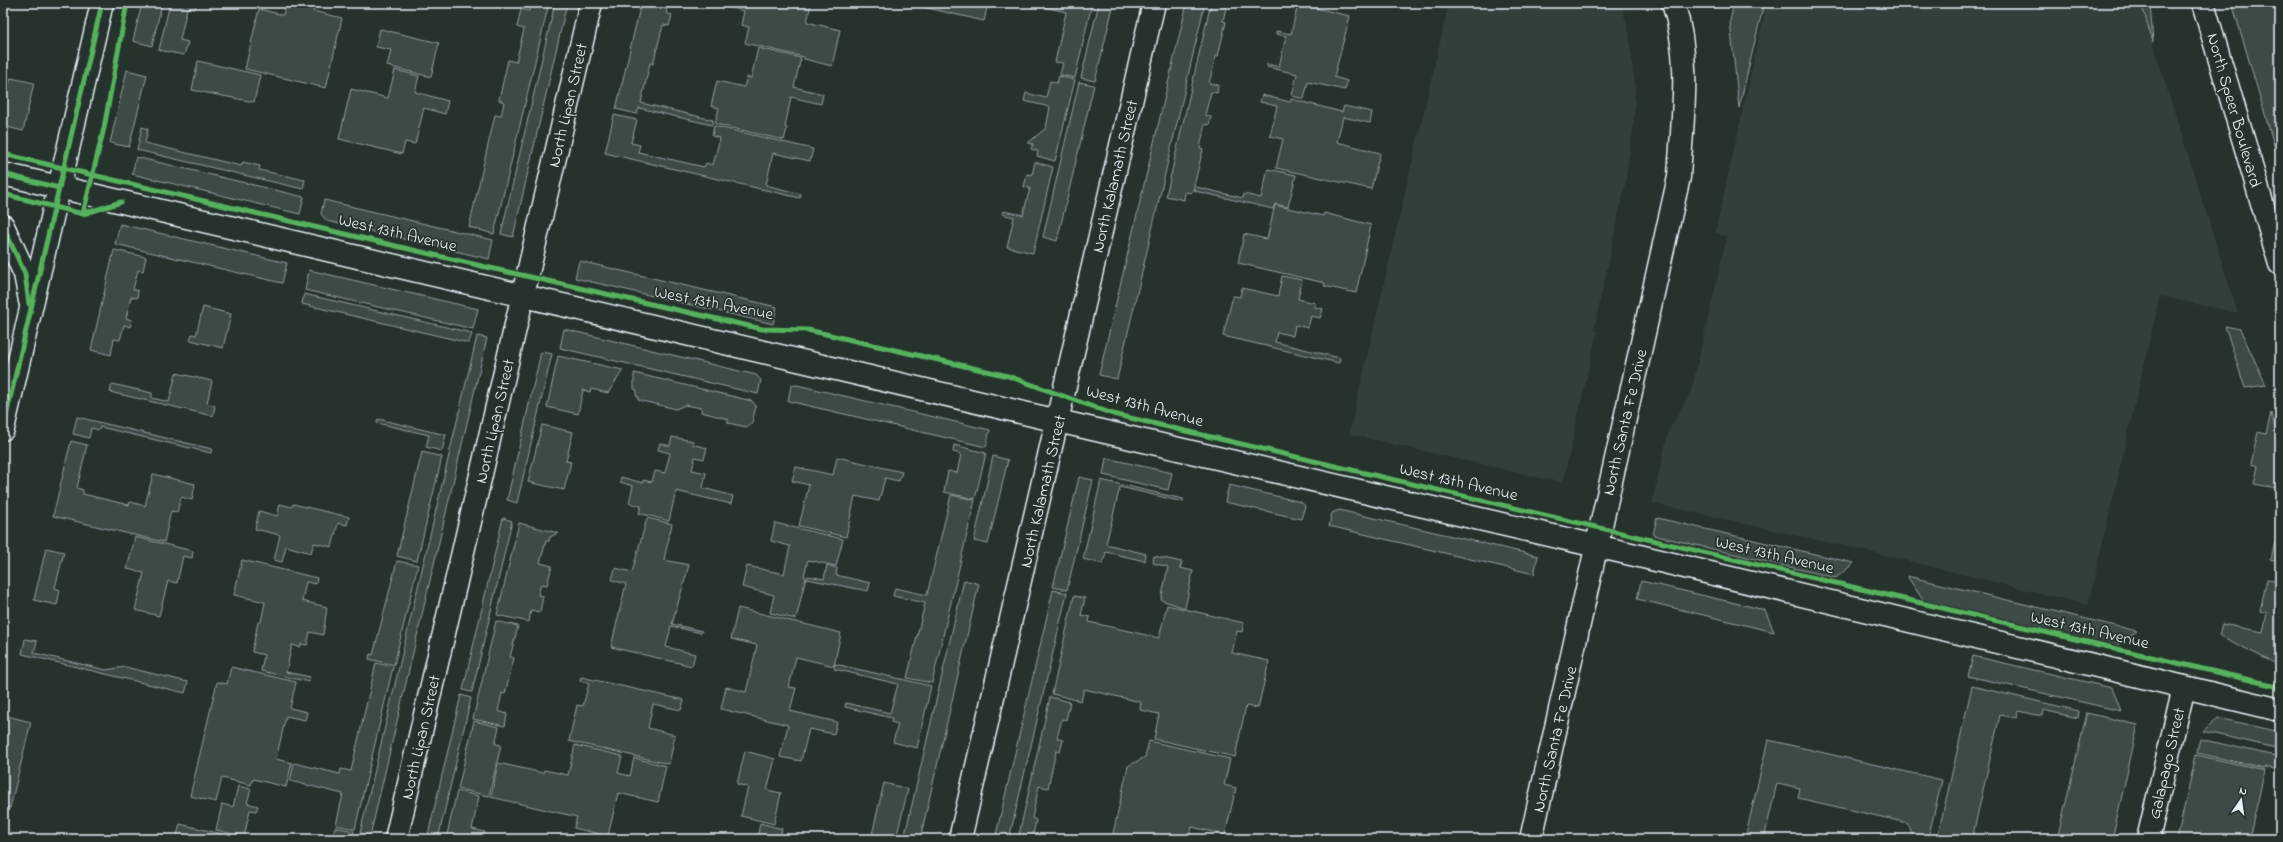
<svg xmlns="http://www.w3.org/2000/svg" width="2283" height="842" font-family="'Indie Flower',sans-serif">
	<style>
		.built { fill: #333f3a }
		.green { fill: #3e4b47; stroke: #939ea0 }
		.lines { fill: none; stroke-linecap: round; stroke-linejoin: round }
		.minor-casing { stroke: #e8f1f8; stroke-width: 25 }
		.major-casing { stroke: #e8f1f8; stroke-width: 25 }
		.minor { stroke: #26332d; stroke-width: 22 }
		.major { stroke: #26332d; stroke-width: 22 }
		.cycleway-casing { stroke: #26332d; stroke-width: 8 }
		.cycleway { stroke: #56b35d; stroke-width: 5 }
		.labels { text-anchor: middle; stroke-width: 3.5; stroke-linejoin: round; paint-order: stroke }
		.street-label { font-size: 17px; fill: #e8f1f8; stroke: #26332d }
	</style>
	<rect width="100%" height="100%" fill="#26332d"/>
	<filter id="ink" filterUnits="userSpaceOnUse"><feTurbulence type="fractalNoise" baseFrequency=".025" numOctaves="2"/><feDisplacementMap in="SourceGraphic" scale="8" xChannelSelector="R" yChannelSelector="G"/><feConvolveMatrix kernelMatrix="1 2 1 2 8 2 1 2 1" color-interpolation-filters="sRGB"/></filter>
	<g filter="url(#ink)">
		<g class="built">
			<polygon points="1449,3 1621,3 1629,33 1635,88 1634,121 1625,184 1594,330 1597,331 1563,483 1349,434"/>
			<polygon points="1767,3 2140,3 2238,313 2160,296 2088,605 1888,556 1652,503 1669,430 1691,392 1727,236 1715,233"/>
		</g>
		<g class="green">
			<polygon points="142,3 162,3 152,46 133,41"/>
			<polygon points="170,3 197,3 195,9 187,8 180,40 188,42 184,55 159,50"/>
			<polygon points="286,3 314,3 313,11 342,18 326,88 245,69 259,9 283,15"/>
			<polygon points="531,3 549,3 494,234 469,227 495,115 501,116 504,102 499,100 508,60 516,62 524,29 517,27 521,9 529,11"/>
			<polygon points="555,3 567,3 513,237 501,234"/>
			<polygon points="641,3 668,3 666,13 672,15 669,26 663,25 653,64 650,63 641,103 713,120 712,125 639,108 637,114 616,109"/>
			<polygon points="722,3 811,3 807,22 840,30 832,66 804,59 804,57 745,43 749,27 741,25 744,11 721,5"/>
			<polygon points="924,3 988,3 984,21 923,7"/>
			<polygon points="1027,3 1092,3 1075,78 1060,75 1063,63 1055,62 1066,12"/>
			<polygon points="1099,3 1114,3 1095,81 1081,78"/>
			<polygon points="1187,3 1205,3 1117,379 1099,375"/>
			<polygon points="1211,3 1227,3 1223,21 1226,22 1218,56 1216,56 1209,83 1218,85 1217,93 1211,92 1205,115 1211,117 1209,125 1205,124 1200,148 1203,149 1193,190 1191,193 1185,192 1184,200 1166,196"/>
			<polygon points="1734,3 1764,3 1739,108 1730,21"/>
			<polygon points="2141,3 2150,3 2153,42"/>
			<polygon points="2232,3 2280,3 2280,165"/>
			<polygon points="1298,4 1350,16 1334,77 1347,81 1345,90 1308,82 1304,99 1292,96 1297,74 1267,67 1267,64 1279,67 1286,36 1276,34 1276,31 1291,34"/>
			<polygon points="380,29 439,43 431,77 387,66 391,50 376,47"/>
			<polygon points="758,48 801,58 794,87 823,94 821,104 791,97 785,127 787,128 784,140 715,124 719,108 711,106 717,81 744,87 747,77 751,78"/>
			<polygon points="198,61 260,75 254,102 192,90"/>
			<polygon points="127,70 147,75 129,147 110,143"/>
			<polygon points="395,70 419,76 415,92 448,101 445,114 424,108 415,144 405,142 402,154 339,139 351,89 388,98"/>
			<polygon points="1059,76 1075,80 1055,161 1037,156 1038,151 1031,149 1033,144 1028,143 1046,128 1050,107 1024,101 1026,93 1046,98 1050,81 1057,83"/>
			<polygon points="11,78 34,83 23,131 3,126 3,89 4,87 8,88"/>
			<polygon points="1079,82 1094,85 1057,241 1043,237"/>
			<polygon points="1262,95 1290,102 1291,99 1342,112 1344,106 1372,112 1370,123 1343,117 1337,142 1380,153 1371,189 1276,168 1283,139 1270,136 1277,106 1260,102"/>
			<polygon points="614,115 637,120 631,143 640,145 638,152 704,167 706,163 713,165 720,138 712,136 714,126 813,149 810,161 773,153 766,185 801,194 800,198 605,153"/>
			<polygon points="142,127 148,129 145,143 241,166 243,162 260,166 259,170 305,180 303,189 137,150"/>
			<polygon points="136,157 304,197 300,214 132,174"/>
			<polygon points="1035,162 1053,167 1033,253 1007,247 1014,217 1002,214 1003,211 1023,215 1030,188 1024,187 1027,174 1032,175"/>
			<polygon points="1268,169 1296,175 1288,207 1275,204 1273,209 1195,191 1196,187 1243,198 1244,194 1261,198"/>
			<polygon points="324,200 493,240 489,259 327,221 321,214"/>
			<polygon points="1275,205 1323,216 1324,213 1371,225 1356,293 1324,286 1325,283 1238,263 1244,234 1267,239"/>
			<polygon points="120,224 287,263 282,283 115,244"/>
			<polygon points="114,250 146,257 143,271 138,270 133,289 138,291 137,298 131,297 126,318 132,320 130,327 124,325 120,340 114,339 111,355 91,350"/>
			<polygon points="579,261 777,307 773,324 575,278"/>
			<polygon points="309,270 478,309 473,329 305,290"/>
			<polygon points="1282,276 1302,280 1298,299 1315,303 1315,307 1323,309 1320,318 1311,316 1308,328 1295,325 1293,336 1277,332 1275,342 1340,358 1339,363 1223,336 1233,296 1240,297 1242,288 1278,296"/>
			<polygon points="304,294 472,333 469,343 302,304"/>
			<polygon points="203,307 231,314 223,348 190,340 192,334 196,335"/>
			<polygon points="2225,326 2240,329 2266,385 2245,388"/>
			<polygon points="564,329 756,375 761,380 758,394 560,348"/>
			<polygon points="477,336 487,338 370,836 360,833"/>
			<polygon points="541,352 552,354 517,503 507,500"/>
			<polygon points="558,356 623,370 608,393 591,389 590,392 583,390 578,414 547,407"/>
			<polygon points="176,373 212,381 207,403 215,406 213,416 110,392 112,384 152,393 152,398 169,402"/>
			<polygon points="634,373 752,401 756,406 752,423 746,427 728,423 728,419 701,412 702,408 685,405 676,409 638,400 638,396 636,396 637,390 634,389"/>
			<polygon points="797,385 990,430 986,447 788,401 791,386"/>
			<polygon points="2271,413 2280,446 2280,485 2277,488 2254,484 2258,466 2251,464 2258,432 2266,434"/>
			<polygon points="77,417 212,449 211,453 100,427 99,430 91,428 89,438 73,434"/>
			<polygon points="378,419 446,435 442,451 426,447 429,435 377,423"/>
			<polygon points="542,425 573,432 566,461 571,462 564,490 528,482"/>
			<polygon points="672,437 693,441 692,444 707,448 704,459 695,457 692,470 706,473 703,488 733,496 731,504 676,491 669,521 639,513 641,506 629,503 633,486 620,482 621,477 643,483 643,480 652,482 655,471 665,473 670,453 658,450 660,443 670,446"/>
			<polygon points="71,441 87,445 77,488 83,490 83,494 129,505 130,502 145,506 153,474 195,484 192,500 181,497 177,512 171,511 164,542 53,516"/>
			<polygon points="954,445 986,453 975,499 944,492 948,471 957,473 961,454 953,452"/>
			<polygon points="422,452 442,457 417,561 397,556"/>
			<polygon points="993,456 1008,460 988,544 974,541"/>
			<polygon points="837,457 902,472 899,481 885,478 879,501 855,496 846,537 799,526 809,485 792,481 796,467 833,475"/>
			<polygon points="1106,458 1172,473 1168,490 1103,475"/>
			<polygon points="1079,477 1093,480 1067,590 1053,587"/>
			<polygon points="1101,480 1183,499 1183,502 1120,487 1106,544 1146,554 1145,561 1106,552 1103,564 1083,559"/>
			<polygon points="1229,485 1301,502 1305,506 1301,519 1225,502"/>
			<polygon points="951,495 975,500 932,683 907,678 925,603 893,596 895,588 927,595"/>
			<polygon points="280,504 292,507 293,504 349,517 347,525 338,523 332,547 314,543 311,553 286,546 282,562 274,560 280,535 255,529 259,511 277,516"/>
			<polygon points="1339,510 1538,556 1534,574 1329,526 1332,513"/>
			<polygon points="503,518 512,521 472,692 463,690"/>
			<polygon points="647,518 672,524 664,560 689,565 672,624 702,631 701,633 671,626 666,647 695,654 692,666 611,647 626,584 612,580 615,568 632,572"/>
			<polygon points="1657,518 1854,563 1836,578 1653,535"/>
			<polygon points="519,523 558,533 550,537 549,541 546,541 540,563 552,566 547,585 541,584 538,595 543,596 540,612 531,610 529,622 497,615"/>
			<polygon points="775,523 843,539 836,566 808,560 804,576 806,577 796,619 770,613 774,595 742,587 747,566 784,574 790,546 771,541"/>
			<polygon points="2278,528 2280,528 2280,666 2219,635 2222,624 2263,632 2267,613 2260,611 2267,579 2274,580 2278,562 2271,560"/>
			<polygon points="135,537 193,551 192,558 183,556 177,583 168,581 159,616 135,610 144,573 127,569"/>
			<polygon points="46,548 64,552 55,588 60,590 57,605 34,600"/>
			<polygon points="1154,556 1182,562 1180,568 1193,571 1185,608 1161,600 1168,567 1153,563"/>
			<polygon points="242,560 317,578 316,584 306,582 302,601 327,607 323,635 310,632 307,645 301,644 300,647 292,645 286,672 310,677 309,682 261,671 264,655 252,652 258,622 261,622 265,602 234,595"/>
			<polygon points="397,561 418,565 394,665 369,659 370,654 373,655"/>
			<polygon points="827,565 837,568 836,575 870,583 868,591 807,579 808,576 824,579"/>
			<polygon points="1907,576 2137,631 2117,646 1923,600"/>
			<polygon points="964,580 979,584 920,839 904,839"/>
			<polygon points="1641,581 1765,610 1774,632 1637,599"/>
			<polygon points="1053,590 1067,593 1009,839 995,839"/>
			<polygon points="1074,596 1085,598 1081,615 1090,617 1089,622 1159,638 1167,605 1244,623 1242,632 1237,631 1232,653 1269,661 1258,708 1246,706 1235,757 1154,739 1159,714 1140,710 1141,702 1084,689 1081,701 1052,694"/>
			<polygon points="738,608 841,633 834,666 796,657 789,687 796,688 790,711 837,722 834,734 809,729 801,761 780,757 788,725 721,709 726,687 746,692 757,645 731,639"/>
			<polygon points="496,621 518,626 510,657 514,658 505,694 502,693 498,711 507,714 505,726 473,719"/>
			<polygon points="25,639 37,641 34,653 106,670 125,667 188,682 185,693 22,654"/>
			<polygon points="1973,656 2112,688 2121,711 1968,676"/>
			<polygon points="376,663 393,667 355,829 336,825 343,794 290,781 294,763 340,774 341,769 351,771"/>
			<polygon points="835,664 931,686 917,748 893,742 898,724 891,722 892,718 845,707 846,703 890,713 898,684 834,669"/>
			<polygon points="231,667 296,682 290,708 307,712 305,720 286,716 276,759 292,763 286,787 253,779 251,785 222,778 216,802 190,796 217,682 227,684"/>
			<polygon points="581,677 684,700 681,710 653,704 648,728 675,735 669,764 569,741 577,705 583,706 589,683 580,681"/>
			<polygon points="1972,686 2079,711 2078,718 2043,710 2042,716 2018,711 2016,718 2000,715 1972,839 1937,839"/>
			<polygon points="461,695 471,698 438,839 427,839"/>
			<polygon points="1050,697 1070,702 1066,720 1062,719 1057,738 1063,740 1060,752 1056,751 1048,788 1039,786 1032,818 1036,820 1032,839 1018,839"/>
			<polygon points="2087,713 2138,725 2112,839 2074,839 2058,835"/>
			<polygon points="3,715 31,722 10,808 3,807"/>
			<polygon points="2218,718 2280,732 2280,749 2203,731"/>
			<polygon points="474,721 499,727 495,744 501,745 489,796 458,789"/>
			<polygon points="2200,739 2280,757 2280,770 2264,767 2264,768 2197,753"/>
			<polygon points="1768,740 1942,780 1928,839 1914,839 1908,823 1798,798 1800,788 1777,783 1764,839 1745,839"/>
			<polygon points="1149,741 1230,759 1224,785 1236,788 1225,835 1192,827 1189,839 1133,839 1113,834 1128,766 1145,757"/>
			<polygon points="575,745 622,756 618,773 630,776 634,758 666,766 658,802 618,793 608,836 574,828 577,817 491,797 498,763 543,773 544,770 568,775"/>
			<polygon points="745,751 775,759 767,790 781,793 774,824 741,816 748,787 737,784"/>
			<polygon points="2196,755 2265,770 2249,839 2177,839"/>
			<polygon points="884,783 908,789 896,839 871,839"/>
			<polygon points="238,786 251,789 247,803 258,806 256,811 250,810 244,837 216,830 222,804 233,807"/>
			<polygon points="457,791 479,796 472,829 485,832 483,839 446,839"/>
			<polygon points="760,823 782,829 780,839 757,839"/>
			<polygon points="180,824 243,839 176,839"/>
			<polygon points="335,827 354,831 352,839 332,839"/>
		</g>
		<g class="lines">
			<g class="minor-casing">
				<g id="minor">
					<polyline points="3,174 1058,421"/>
					<polyline points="3,226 25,274 30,301"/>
					<polyline points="3,429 102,3"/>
					<polyline points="396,839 591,3"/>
					<polyline points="2148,839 2184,687"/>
				</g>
			</g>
			<g class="major-casing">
				<g id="major">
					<polyline points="2203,3 2280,264"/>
					<polyline points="1058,421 1635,555 2280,710"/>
					<polyline points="960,839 1154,3"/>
					<path d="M1531,839l148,-662c3,-59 13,-117 -6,-174"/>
				</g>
			</g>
			<use href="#minor" class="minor"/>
			<use href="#major" class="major"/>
			<g class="cycleway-casing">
				<g id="cycleway">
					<polyline points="3,154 490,268 762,329 808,330 1008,376 1113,414 2280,687"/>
					<polyline points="3,174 59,188"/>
					<polyline points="3,194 83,214 121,202"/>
					<polyline points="83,214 104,128 127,3"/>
					<polyline points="3,226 25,274 29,304"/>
					<polyline points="3,429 102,3"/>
				</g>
			</g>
			<use href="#cycleway" class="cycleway"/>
		</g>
	</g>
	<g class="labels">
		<g class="street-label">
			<text transform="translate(567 105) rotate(-77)" y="6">North Lipan Street</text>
			<text transform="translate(2235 110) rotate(74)" y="6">North Speer Boulevard</text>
			<text transform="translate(1114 176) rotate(-77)" y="6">North Kalamath Street</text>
			<text transform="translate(398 232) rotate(13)" y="6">West 13th Avenue</text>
			<text transform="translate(714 302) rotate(11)" y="6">West 13th Avenue</text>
			<text transform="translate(1145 405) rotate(15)" y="6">West 13th Avenue</text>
			<text transform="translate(494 421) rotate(-77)" y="6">North Lipan Street</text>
			<text transform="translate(1624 422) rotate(-77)" y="6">North Santa Fe Drive</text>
			<text transform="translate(1459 481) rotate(13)" y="6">West 13th Avenue</text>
			<text transform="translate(1042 491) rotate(-77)" y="6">North Kalamath Street</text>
			<text transform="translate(1775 554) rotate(13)" y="6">West 13th Avenue</text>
			<text transform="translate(2090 629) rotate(13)" y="6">West 13th Avenue</text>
			<text transform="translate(420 737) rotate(-77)" y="6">North Lipan Street</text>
			<text transform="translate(1554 739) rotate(-77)" y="6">North Santa Fe Drive</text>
			<text transform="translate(2166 763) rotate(-77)" y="6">Galapago Street</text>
		</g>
	</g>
	<rect width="2283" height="842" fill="none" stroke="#26332d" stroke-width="16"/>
	<rect x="8" y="8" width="2267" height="826" fill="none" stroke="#e8f1f8" stroke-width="1.5" filter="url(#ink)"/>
	<g transform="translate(2241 800) rotate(13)" stroke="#26332d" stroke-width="3" paint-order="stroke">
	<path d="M0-3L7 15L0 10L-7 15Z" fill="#e8f1f8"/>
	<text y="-6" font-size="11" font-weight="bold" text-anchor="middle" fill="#e8f1f8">N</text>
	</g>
</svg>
